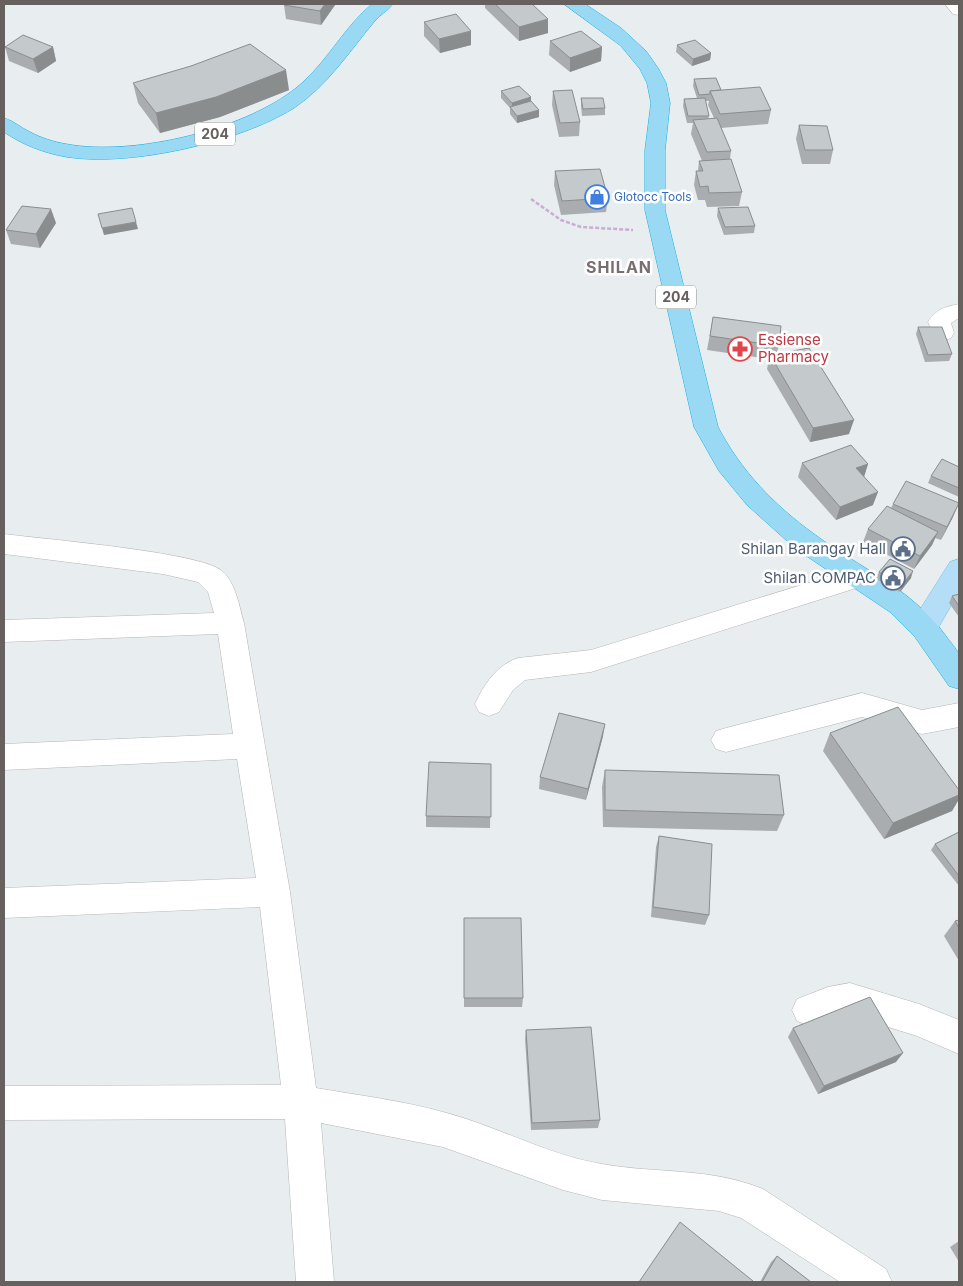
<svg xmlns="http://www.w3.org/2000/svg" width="963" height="1286" font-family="Inter,sans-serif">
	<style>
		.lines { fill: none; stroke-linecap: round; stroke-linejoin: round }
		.minor-casing { stroke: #b8b4b3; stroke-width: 1 }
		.major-casing { stroke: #6ac4e6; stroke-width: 1 }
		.highway-casing { stroke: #14b2e3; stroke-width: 1 }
		.path { stroke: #cdabd5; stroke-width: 2.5; stroke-dasharray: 4 2; stroke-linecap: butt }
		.minor { fill: #fff; fill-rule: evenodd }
		.major { fill: #b4def8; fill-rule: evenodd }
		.highway { fill: #9ad9f4; fill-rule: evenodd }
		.wall { fill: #a9adaf; fill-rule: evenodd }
		.shaded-wall { fill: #898d8e }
		.building { fill: #c4c9cb; stroke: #898d8e }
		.labels { text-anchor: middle; stroke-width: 5; stroke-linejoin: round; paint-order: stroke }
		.far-shop-label { font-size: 12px; fill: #366cbe; stroke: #fff; text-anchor: start }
		.shield { fill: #fff; stroke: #94908f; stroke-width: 1 }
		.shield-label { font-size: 14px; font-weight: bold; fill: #66605f }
		.health-label { font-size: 15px; fill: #be3a42; stroke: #fff; text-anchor: start }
		.service-label { font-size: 15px; fill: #4e5e75; stroke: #fff; text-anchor: end }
		.far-district-label { font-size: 16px; font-weight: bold; letter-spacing: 1px; fill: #787070; stroke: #fff }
	</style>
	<rect width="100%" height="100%" fill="#e8edf0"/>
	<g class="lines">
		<g class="minor-casing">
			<g id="minor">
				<polygon points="945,4 959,4 959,15 953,14"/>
				<path d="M959,304v14l-8,5 3,10 -3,5 -8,3 -8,-3 -7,-16c8,-13 17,-15 31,-18z"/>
				<path d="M4,534c37,5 197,18 218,37 14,12 17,35 22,52l46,269 26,196c41,7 88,13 127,24 54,14 104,43 159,52 56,10 107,3 161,25l123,80 6,13h-52l-99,-64 -22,-7 -117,-11 -39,-10 -120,-43 -122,-24 13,159h-38l-11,-163 -281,1v-34l277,-1 -21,-178 -256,11v-30l252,-10 -19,-119 -233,11v-26l229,-10 -15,-100 -214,8v-22l210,-7 -6,-21 -10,-10 -35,-8 -159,-20z"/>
				<path d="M860,567l9,3 4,7 -4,7 -278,88 -66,8 -12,10 -14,22 -10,4 -10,-4 -4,-8c9,-20 22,-39 43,-46l73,-8z"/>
				<polygon points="862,693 922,710 959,703 959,727 922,734 862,717 726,752 716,749 711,740 716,731 726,728"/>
				<polygon points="850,983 919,1004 959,1020 959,1054 917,1036 850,1015 828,1019 809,1026 797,1021 792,1010 797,999 828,987"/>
			</g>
		</g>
		<g class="major-casing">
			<polygon id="major" points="959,559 959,592 934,635 924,638 914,635 910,627 914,619 950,562"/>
		</g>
		<g class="highway-casing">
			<g id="highway">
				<path d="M372,4h21c-5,7 -14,11 -19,18 -25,30 -47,64 -80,86 -54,34 -164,59 -227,49 -23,-4 -44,-12 -63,-25v-14c10,3 17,10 26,14 11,6 24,10 36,12 67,13 185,-15 236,-61 26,-23 44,-58 70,-79z"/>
				<path d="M564,4h21l36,24 25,23 12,17 8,15 4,20 -5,47v60l53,217c23,44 56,78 96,107 48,36 95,52 132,102 4,6 11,13 13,19 3,9 0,25 0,34l-10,-3 -34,-49 -25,-25 -94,-63 -49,-44 -28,-34 -25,-44 -49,-217v-60l6,-47 -4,-20 -7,-14 -19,-23z"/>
			</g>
		</g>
		<polyline class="path" points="531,199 561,220 581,227 633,230"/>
		<use href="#minor" class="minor"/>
		<use href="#major" class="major"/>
		<use href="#highway" class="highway"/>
	</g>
	<g class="wall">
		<polygon points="285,4 335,4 335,5 321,25 286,19 284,5"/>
		<polygon points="485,4 532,4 548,33 519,41 485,8"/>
		<polygon points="424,22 471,45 440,53 424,36"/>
		<polygon points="550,41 602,47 601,61 570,72 549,55"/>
		<polygon points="677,45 711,53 710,60 692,66 676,52"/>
		<polygon points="5,47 53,47 56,61 38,73 9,61"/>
		<path d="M694,79l27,11 50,20 -3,14 -47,4 10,23 -1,8 12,33 -3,14 -32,1 -2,-7h-7l-4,-15 2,-14h2l1,-10h3l-11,-27 2,-11h-6l-4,-17 1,-7 13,-1 -4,-12zM705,101h4l-1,4 6,13 -6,1 1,-3z"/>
		<polygon points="133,83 289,90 220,117 160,133 138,103"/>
		<polygon points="501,91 531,97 531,101 539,110 539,117 517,123 510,114 510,108 501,98"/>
		<polygon points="553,91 580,122 579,136 559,137 552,105"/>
		<polygon points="581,98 605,108 605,115 582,116 581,106"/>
		<polygon points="799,125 833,150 830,164 802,164 796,139"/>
		<polygon points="555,171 608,198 606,212 561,215 554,185"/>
		<polygon points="718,208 755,226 754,233 724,235 717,216"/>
		<polygon points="56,223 40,248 11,244 6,230"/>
		<polygon points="713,317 779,346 776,354 849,434 810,442 767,369 769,359 707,350"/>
		<polygon points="918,327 952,354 949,361 925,362 916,334"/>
		<polygon points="802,463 868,464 864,476 873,505 836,520 798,477"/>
		<polygon points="959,467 959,497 928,483 931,476"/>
		<polygon points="893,504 953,517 941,540 935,538 932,545 914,569 863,542 868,529 891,508"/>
		<polygon points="879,572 911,578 900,592 876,579"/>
		<polygon points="959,594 959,617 949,603 952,596"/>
		<polygon points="830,733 959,790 959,799 952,811 884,839 823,751"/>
		<polygon points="603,736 586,800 539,789 540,777"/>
		<polygon points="491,764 490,828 426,827 426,816"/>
		<polygon points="605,770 784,815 777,831 603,827 602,787"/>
		<polygon points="959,832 959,886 931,850 935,844"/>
		<polygon points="659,836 709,915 705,925 651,917 656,847"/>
		<polygon points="959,920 959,961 944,936 955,921"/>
		<polygon points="464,998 523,998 522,1007 464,1007"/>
		<polygon points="793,1028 896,1062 818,1094 788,1037"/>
		<polygon points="526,1030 600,1120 598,1128 531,1130 525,1039"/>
		<polygon points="959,1241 959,1262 950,1247"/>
		<polygon points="777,1256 811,1282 760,1282 771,1262"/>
	</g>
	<g class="shaded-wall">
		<polygon points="325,4 335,4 335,5 321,25 320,11"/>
		<polygon points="548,19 548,33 519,41 519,27"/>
		<polygon points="471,31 471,45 440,53 439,39"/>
		<polygon points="53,47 56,61 38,73 33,59"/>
		<polygon points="602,47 601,61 570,72 570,58"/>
		<polygon points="711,53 710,60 692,66 693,59"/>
		<polygon points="286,70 289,90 220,117 160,133 156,113"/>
		<polygon points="531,97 531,104 512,110 512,103"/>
		<polygon points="539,110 539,117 517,123 517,116"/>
		<polygon points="51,209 56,223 40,248 36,234"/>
		<polygon points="136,222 138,229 104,235 102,228"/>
		<polygon points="854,420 849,434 810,442 813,428"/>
		<polygon points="868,464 864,477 856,468"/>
		<polygon points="878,492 873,505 836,520 840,507"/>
		<polygon points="959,503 953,517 941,540 947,527"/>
		<polygon points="938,532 932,545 914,569 920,556"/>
		<polygon points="913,571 911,578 900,592 902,585"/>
		<polygon points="605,724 603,736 586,800 588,789"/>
		<polygon points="959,795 959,799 952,811 884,839 893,823"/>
		<polygon points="903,1053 896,1062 818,1094 824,1086"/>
	</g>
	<g class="building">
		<polygon points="285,4 325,4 320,11 284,5"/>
		<polygon points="495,4 532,4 548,19 519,27"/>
		<polygon points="456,14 471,31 439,39 424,22"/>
		<polygon points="581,31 602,47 570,58 550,41"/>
		<polygon points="23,35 53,47 33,59 5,47"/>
		<polygon points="695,40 711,53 693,59 677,45"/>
		<polygon points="250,44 286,70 216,97 156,113 133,83 191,66"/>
		<polygon points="716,78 721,90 710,91 710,94 699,95 694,79"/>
		<polygon points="519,86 531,97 512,103 501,91"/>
		<polygon points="760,87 771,110 720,114 710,91"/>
		<polygon points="572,90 580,122 560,123 553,91"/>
		<polygon points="581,98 603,98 605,108 583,109"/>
		<polygon points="705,98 709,116 688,116 684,99"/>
		<polygon points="531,101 539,110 517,116 510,107"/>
		<polygon points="717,118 731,151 707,152 693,120"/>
		<polygon points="799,125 827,126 833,150 805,150"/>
		<polygon points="731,159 742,192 709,193 708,186 700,187 696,171 703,171 699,161"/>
		<polygon points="600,169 608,198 562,201 555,171"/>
		<polygon points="22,206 51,209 36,234 6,230"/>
		<polygon points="748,207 755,226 725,227 718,208"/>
		<polygon points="132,208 136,222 102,228 98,214"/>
		<polygon points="713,317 781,326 779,346 710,336"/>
		<polygon points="918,327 942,327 952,354 928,355"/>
		<polygon points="809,348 854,420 813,428 770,355"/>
		<polygon points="851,445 868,464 856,468 878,492 840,507 802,463"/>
		<polygon points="942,459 959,467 959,488 931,476"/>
		<polygon points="906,481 959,503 947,527 893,504"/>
		<polygon points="887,506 938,532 920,556 868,529"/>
		<polygon points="890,559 913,571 902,585 879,572"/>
		<polygon points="959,594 959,606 952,596"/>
		<polygon points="898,707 959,790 959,795 893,823 830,733"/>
		<polygon points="559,713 605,724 588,789 540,777"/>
		<polygon points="429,762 491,764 491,817 426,816"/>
		<polygon points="605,770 779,775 784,815 605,810"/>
		<polygon points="959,832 959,876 935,844"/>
		<polygon points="659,836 712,844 709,915 653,907"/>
		<polygon points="464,918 521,918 523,998 464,998"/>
		<polygon points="959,920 959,928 955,921"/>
		<polygon points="870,997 903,1053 824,1086 793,1028"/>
		<polygon points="591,1027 600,1120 532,1123 526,1030"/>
		<polygon points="680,1222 753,1281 752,1282 639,1282"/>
		<polygon points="777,1256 811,1282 762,1282"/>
	</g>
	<defs>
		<g id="shop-ring" transform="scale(1.25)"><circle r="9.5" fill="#fff" stroke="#3f7fe0" stroke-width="1.5"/><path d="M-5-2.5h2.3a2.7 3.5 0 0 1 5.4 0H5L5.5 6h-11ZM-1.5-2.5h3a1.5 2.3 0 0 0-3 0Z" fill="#3f7fe0"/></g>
		<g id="pharmacy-ring" transform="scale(1.25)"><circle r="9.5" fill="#fff" stroke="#e0444e" stroke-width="1.5"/><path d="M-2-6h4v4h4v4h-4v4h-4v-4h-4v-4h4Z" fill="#e0444e"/></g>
		<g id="civic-ring" transform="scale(1.25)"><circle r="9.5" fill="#fff" stroke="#5c6f8a" stroke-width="1.5"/><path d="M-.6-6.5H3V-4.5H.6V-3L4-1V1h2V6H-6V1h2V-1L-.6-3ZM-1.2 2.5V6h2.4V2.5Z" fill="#5c6f8a"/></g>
	</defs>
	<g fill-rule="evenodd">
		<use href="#shop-ring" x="597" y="197"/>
		<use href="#pharmacy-ring" x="740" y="349"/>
		<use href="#civic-ring" x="903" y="549"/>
		<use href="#civic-ring" x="893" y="578"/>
	</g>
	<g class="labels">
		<g class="far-shop-label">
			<text x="614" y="201">Glotocc Tools</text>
		</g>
		<g class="shield">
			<rect x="195" y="122.5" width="40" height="23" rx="4"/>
			<rect x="656" y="285.5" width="40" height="23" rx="4"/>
		</g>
		<g class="shield-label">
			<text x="215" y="139">204</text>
			<text x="676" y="302">204</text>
		</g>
		<g class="health-label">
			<text x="758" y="345">Essiense<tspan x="758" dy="17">Pharmacy</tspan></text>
		</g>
		<g class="service-label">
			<text x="886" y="554">Shilan Barangay Hall</text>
			<text x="876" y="583">Shilan COMPAC</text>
		</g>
		<g class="far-district-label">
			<text x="619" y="273">SHILAN</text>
		</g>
	</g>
	<rect width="963" height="1286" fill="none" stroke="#66605f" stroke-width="10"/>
</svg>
